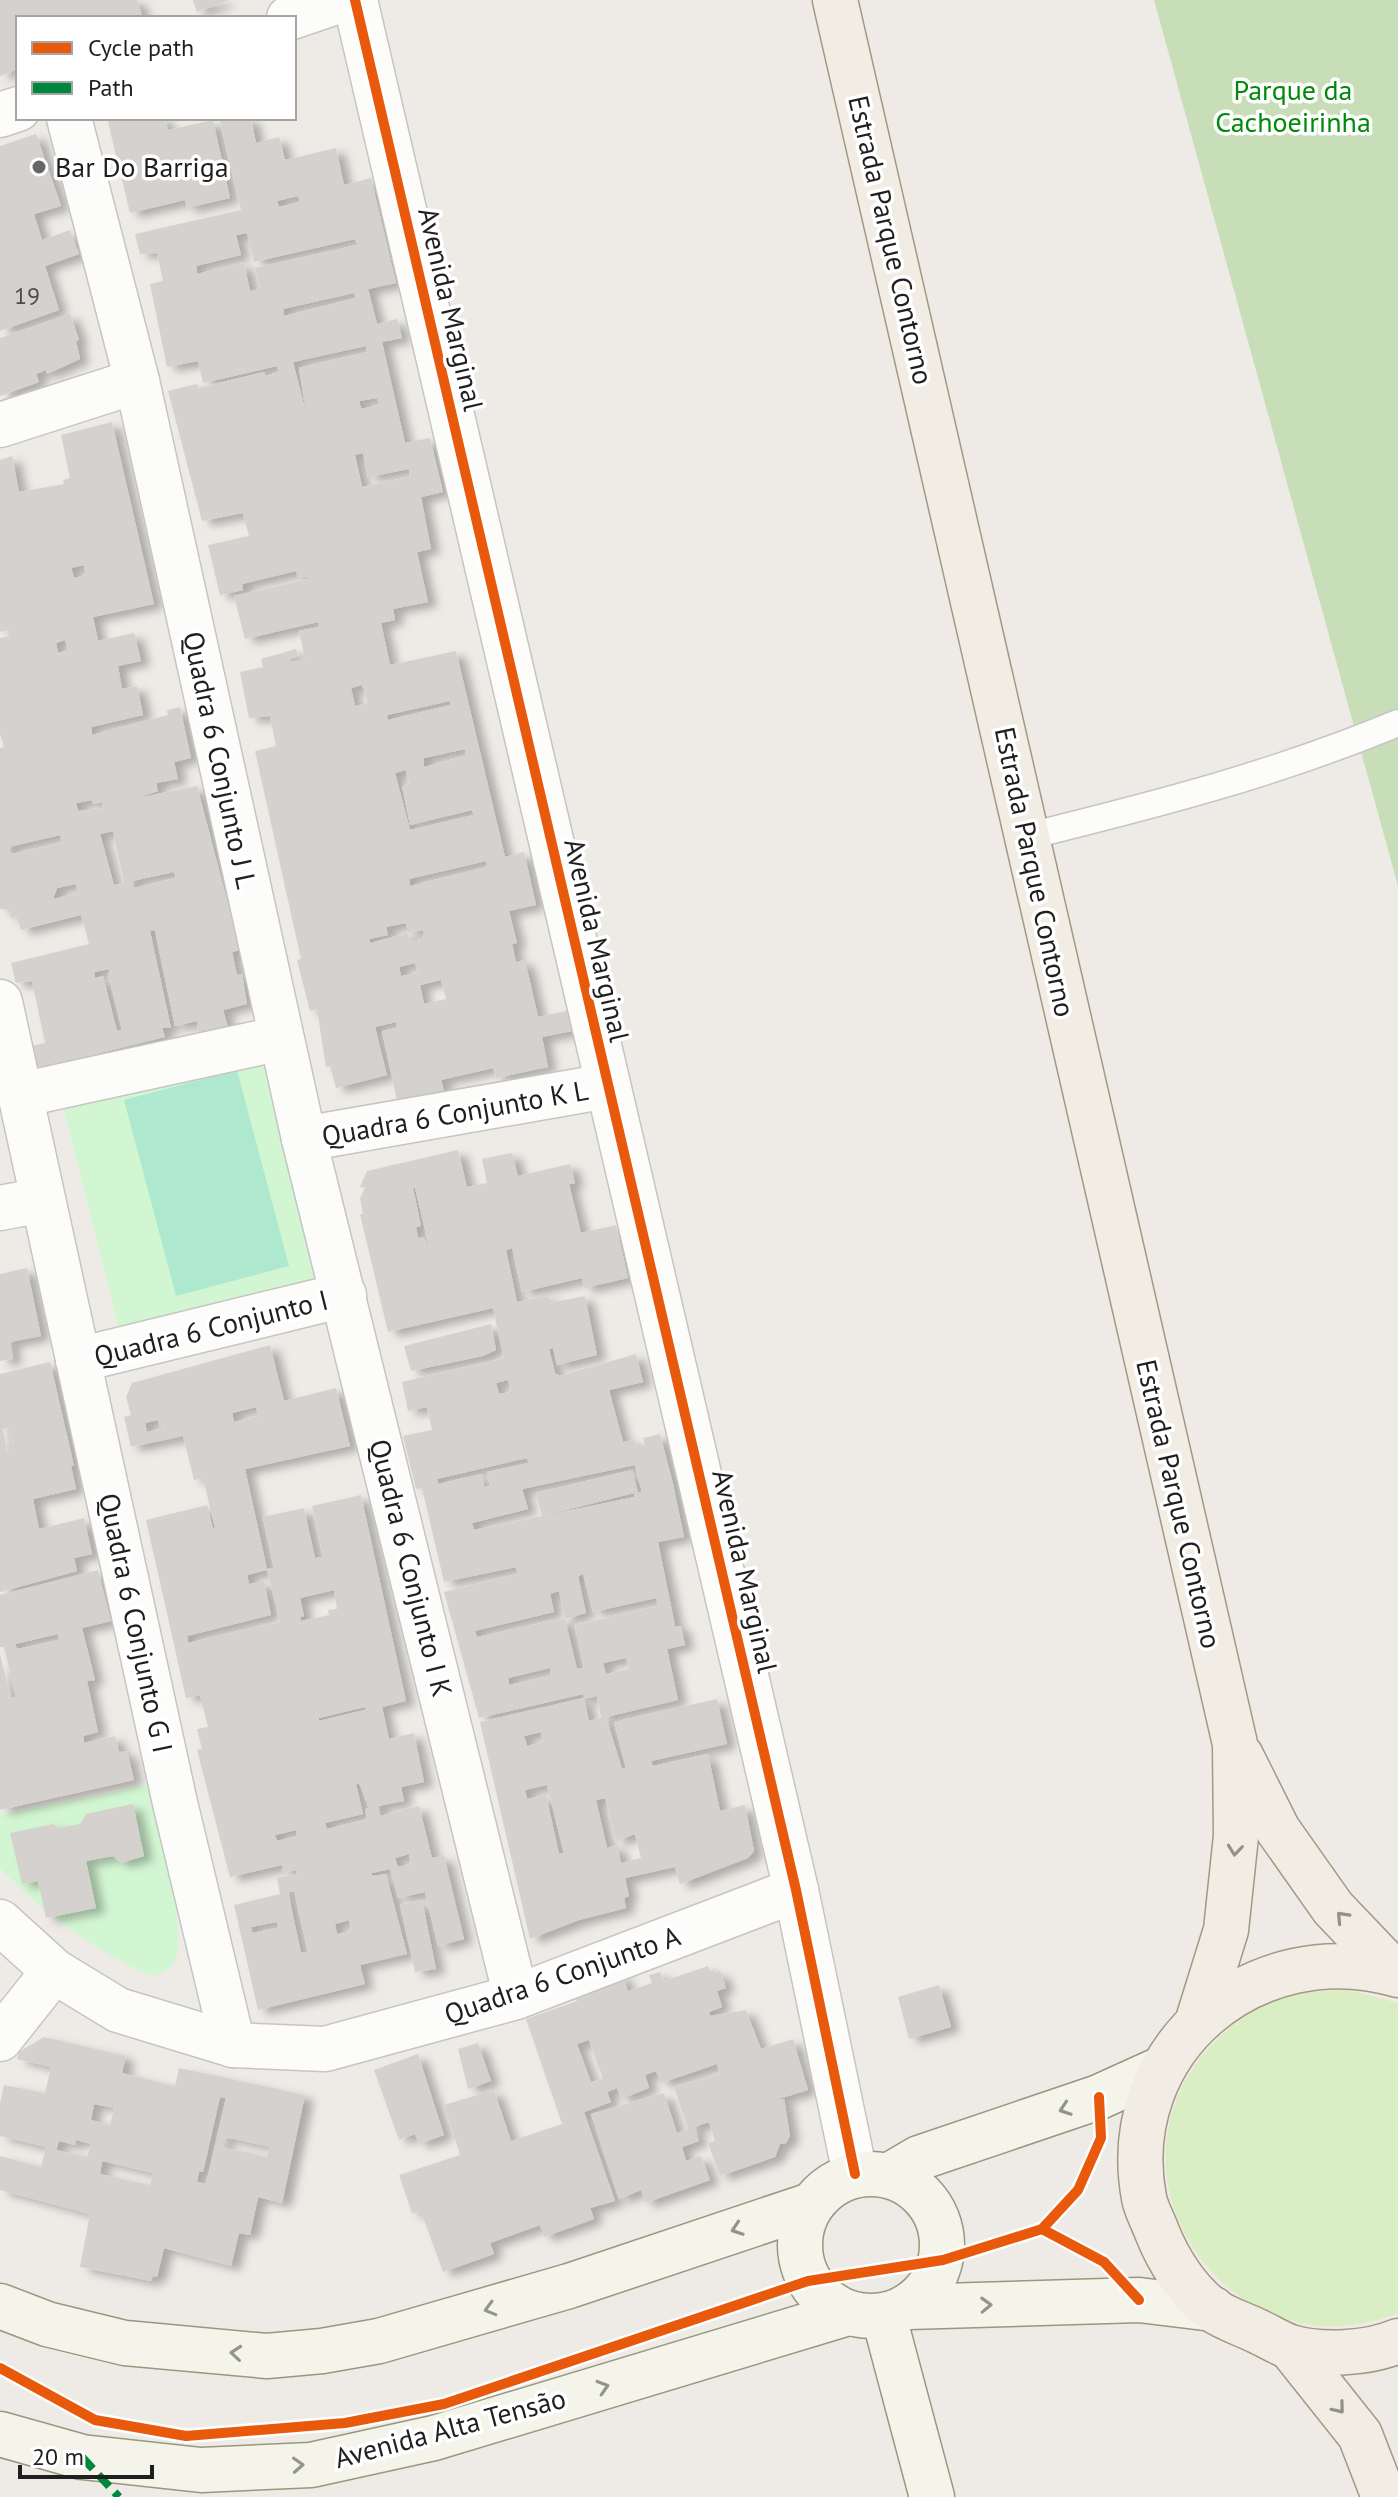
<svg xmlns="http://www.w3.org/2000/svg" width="1398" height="2497" font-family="'PT Sans',sans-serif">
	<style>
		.grass { fill: #daeec3 }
		.forest { fill: #c8deb9 }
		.park { fill: #d3f6d2 }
		.pitch { fill: #aee9cf }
		.building { fill: #d4d1ce; fill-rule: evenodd; filter: url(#shadow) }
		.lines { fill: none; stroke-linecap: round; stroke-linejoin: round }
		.lane-casing { stroke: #c6c5c3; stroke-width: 29 }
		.street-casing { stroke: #c6c5c3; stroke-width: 47 }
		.secondary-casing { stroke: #97987e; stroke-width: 47 }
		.primary-casing { stroke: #a49883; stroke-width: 47 }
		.lane { stroke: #fcfcfb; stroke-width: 26 }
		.street { stroke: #fcfcfb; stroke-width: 44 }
		.secondary { stroke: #f4f4ea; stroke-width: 44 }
		.primary { stroke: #f1ece4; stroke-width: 44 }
		.quiet { stroke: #00873e; stroke-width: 8; stroke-dasharray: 16 8; stroke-linecap: butt }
		.cycleway-casing { stroke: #fff; stroke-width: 15 }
		.cycleway { stroke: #e8590c; stroke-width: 10 }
		.oneway { stroke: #92908b }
		.oneway2 { stroke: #94948f }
		.poi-dot { fill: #676665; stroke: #fff; stroke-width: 3 }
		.labels { text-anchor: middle; stroke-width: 7; stroke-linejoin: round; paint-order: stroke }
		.number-label { font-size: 24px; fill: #4d4c4c }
		.park-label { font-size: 28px; fill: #00890a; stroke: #fff }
		.poi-label { font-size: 28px; fill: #1f1f1f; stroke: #fff; text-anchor: start }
		.street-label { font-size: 28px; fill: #1f1f1f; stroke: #fff }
	</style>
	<defs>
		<filter id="shadow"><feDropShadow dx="9" dy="5" stdDeviation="4" flood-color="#0004"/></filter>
	</defs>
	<rect width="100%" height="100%" fill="#eeebe7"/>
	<path class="grass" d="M1349,1990l49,13v310c-172,69 -315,-150 -177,-277 19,-18 46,-36 73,-41 17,-4 37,-4 55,-5z"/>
	<polygon class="forest" points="1154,0 1398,0 1398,886"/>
	<g class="park">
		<polygon points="274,1053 332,1287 122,1341 63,1107"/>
		<path d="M152,1784l23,95 4,73 -7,14 -18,11c-58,-24 -110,-64 -154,-109v-53z"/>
	</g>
	<polygon class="pitch" points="237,1070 289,1266 176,1296 124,1100"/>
	<g class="building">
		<polygon points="0,0 137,0 143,18 18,18 18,69 0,76"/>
		<polygon points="193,0 229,0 197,12"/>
		<polygon points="107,118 165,118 168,130 213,120 230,198 187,208 185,200 130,213"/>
		<path d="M219,118h32l5,25 23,-6 6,23 51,-12 8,37 27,-7 25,105 -28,6 9,35 20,-5 5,19 -20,4 23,101 25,-5 13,54 -22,5 10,52 -14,3 11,50 -35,7 2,11 -14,3 9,42 66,-14 49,206 19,-5 12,53 -27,6 8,32 -5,1 4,18 9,-2 13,57 29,-6 5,20 -30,6 6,30 -52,11 -3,-10 -52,12 3,11 -47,9 -15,-69 15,-3 -1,-6 -21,5 12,48 -51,13 -6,-22 -4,1 -9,-58 -7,2 -13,-51 4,-1 -46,-208 21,-5 -6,-30 -21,2 -9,-46 23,-5 -2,-8 35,-10 2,6 -8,3 1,4 14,-3 -6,-28 20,-4 -1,-5 -73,17 -11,-43 74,-17 -1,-3 -9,2 -2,-7 -54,13 1,6 -23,5 -12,-50 41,-9 -6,-23 -41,8 -34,-130 29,-7 1,4 66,-16 1,4 14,-4 -2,-6 -74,17 -5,-22 -31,6 -17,-83 13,-3 -6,-28 -17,1 -5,-20 106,-24zM298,196l2,6 -21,5 -2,-6zM247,233l7,29 101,-23 2,6 -102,23 5,21 -10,2 -6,-28 -47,11 -1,-8 45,-11 -5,-20zM354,293l2,5 -72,18 -1,-7zM366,346l1,6 -68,16 7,45 -13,-51zM377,398l3,7 -19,4 -2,-8zM363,453l5,24 41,-8 1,8 -48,10 -7,-32zM362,685l6,18 -13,3 -4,-18zM450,701l1,4 -63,15 -1,-5zM465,749l1,7 -42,11v-9zM406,770l3,14 -7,2 8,39 62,-15 2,5 -64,15 -15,-57zM486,861l1,6 -77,19 -1,-7zM406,923l2,10 15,-3 1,9 -14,2 -2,-8 -38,10 -1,-4 19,-4 -2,-8zM415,963l3,10 -17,3 -2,-9zM441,980l5,19 -22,5 -4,-19z"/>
		<polygon points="36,134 61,206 34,214 42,240 70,230 79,254 45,266 59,310 0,331 0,146"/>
		<polygon points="70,314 79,340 76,341 80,359 47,374 46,370 36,374 39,382 0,396 0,338"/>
		<path d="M112,422l42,182 -61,13 5,24 36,-8 7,28 -23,5 4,23 15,-3 6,29 -52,12 1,8 76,-20 -1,-5 13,-3 11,51 -17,4 4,17 -22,4 2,8 -21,7 60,-12 43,164 -8,2 5,23 5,-1 5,30 -24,6 5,17 -29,7 -2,-13 -22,5 -20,-96 -5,1 21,97h-9l3,9 -65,16 3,12 -50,13 -3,-13 -13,2 -5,-21 13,-3 -13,-62 -16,2 -5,-20 78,-19 -8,-29 -60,15 -4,-13 -6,1 -2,-8 -9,-1v-161l4,-1 -4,-13v-96l11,-2 -2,-6 -9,2v-172l12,-4 7,36 45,-8 -1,-4 7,-2 -9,-43zM84,565l2,10 -12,3 -3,-10zM65,640l3,10 -10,3 -2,-10zM92,800l1,4 9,-2 1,6 -25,3 -2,-8zM113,831l11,52 -10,2 -14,-51zM60,835l2,8 -51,11 -2,-7zM174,872l2,6 -42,10 -2,-7zM76,884l2,9 -25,6 4,-11zM110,969l-2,5 14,56 -5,1 -14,-55 -8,2 -1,-6z"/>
		<path d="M458,1150l9,37 20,-4 -5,-24 30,-6 6,23 52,-12 5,19 -6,1 12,49 35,-8 12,53 -44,10 -2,-10 -60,14 -10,-44 -6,2 11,52 32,-6 1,7 35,-7 12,59 -40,10 -4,-17 -4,1 6,24 4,3 77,-22 7,28 -34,8 14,52 11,-2 2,7 9,-3 -2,-6 17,-4 13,50 11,53 -26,5 17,84h6l4,19 -18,4 11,51 -72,17 16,52 4,-1 -12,-46 103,-23 10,45 -76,17 2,5 55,-12 12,57 25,-6 9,46 -6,7 -68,26 -5,-17 -50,11 4,18 -5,2 2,10 -47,12 -49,19 -50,-217 104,-24 -1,-4 -104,24 -35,-126 74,-18 -2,-7 -72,15 -22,-94 -6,1 -13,-53 29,-6 -5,-23 -19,4 -6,-29 102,-24 -11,-50 -105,24 -28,-118h3l-3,-16 5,-10 -5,-1 7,-16zM413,1188h2l14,59 -6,-10 -5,1 -2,-11 5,-1zM508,1380l3,12 -12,2 -3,-11zM527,1458l2,5 -42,9 3,14 -6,1 -2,-13 -44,10 -1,-5zM635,1465l7,27 -4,1 -6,-23 -96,23 6,23 92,-23 1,4 -161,33 -2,-7 56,-14 -6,-20zM583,1574l10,38 63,-14 2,8 -83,19 9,43 -7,1 -12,-50 21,-6 -8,-37zM559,1591l6,27 -88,19 -2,-6 79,-19 -4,-18zM626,1658l3,11 -23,5 -3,-11zM550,1668l1,8 -42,9 -1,-7zM597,1696l4,22 -12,3 -5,-22zM541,1732l2,10 -16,4 -3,-10zM547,1785l17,68 -5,1 -13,-59 -19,4 -2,-9zM605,1798l11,43 19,-7 6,24 -20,5 -4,-18 -10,3 -11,-48z"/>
		<polygon points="27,1268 41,1336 10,1342 13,1359 0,1361 0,1274"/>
		<polygon points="491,1324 496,1350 483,1356 411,1371 404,1346"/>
		<path d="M270,1345l14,56 52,-13 14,58 -105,23 22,100 7,-1 -11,-51 41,-9 11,50 8,-1 -11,-51 49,-11 45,206 -24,6 7,32 25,-6 10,49 -23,5 3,14 -26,5 2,10 39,-10 13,52 12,-2 20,83 -26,7 -13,-54 -27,6 -8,-29 -18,4v3l14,-2 21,80 -47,11 5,19 -107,26 -24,-105 46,-11 -3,-16 19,-4 5,15 -5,-19 -13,3 -1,-8 -52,12 -33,-127 5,-1 -5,-20 11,-2 -8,-32 -14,3 -40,-178 61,-15 6,24 2,-1 -12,-50 -9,2 -11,-44 -52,11 -7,-30 7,-2 -5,-18 6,-14zM256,1407l2,9 -24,6 -2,-9zM158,1420l2,7 21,-3 -34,8 -2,-9zM267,1570l13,52 -92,21 -1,-7 84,-21 -7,-34 -15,3 -2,-9zM334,1590l3,19 -9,1 1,5 -28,6 -1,-4 4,-1 -4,-18zM365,1707v3l-46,11v-3zM359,1783l10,25 -4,1 2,10 -40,10 -2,-6 38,-9 -7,-30zM296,1830l1,6 -20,5 -2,-6zM409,1854l2,10 -13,3 -3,-9zM294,1891l14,61 -7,1 -13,-61zM349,1920l2,11 -14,3 -2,-10zM277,1922l1,6 -26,5 -1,-6z"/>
		<path d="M50,1362l24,104h-3l5,23 -43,10 6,30 45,-11 8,36 -18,4 3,13 -77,21v-218zM10,1428l4,22 -7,2 -4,-23z"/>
		<path d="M98,1570l13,51 -29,7 13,52 -8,1 11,51 -15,4 1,7 31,-7 4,16 8,-1 7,29 -134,30v-156l11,44 5,-1 -12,-50h-4v-52zM58,1634l1,6 -42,9 -2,-5z"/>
		<polygon points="133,1804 144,1856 121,1863 113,1856 86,1861 96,1908 46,1918 38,1881 22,1884 10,1833 53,1824 58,1828 80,1824 86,1814"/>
		<polygon points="422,1900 436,1969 415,1972 400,1905"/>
		<path d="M708,1966l3,9 9,-4 6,17 -9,3 5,16 -13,5 1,4 36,-6 15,39 32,-10 15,51 -33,10 9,-1 6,37 -4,7 -6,1 -5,13 -55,19 -12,-33 7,-2 -6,-19 -15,5 5,14 -17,6 4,14 15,-5 9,24 -65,23 -4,-13 -22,9 -28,-85 73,-21 13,40 11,-4 -14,-42 46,-13 -3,-10 -56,19 -5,-12 -11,4 4,13 -28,11 -4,-11 -10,4 4,10 -27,10 31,89 -25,7 4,11 -50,18 -4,-12 -50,18 4,11 -51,18 -22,-60 -9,1 -13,-38 61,-20 -16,-50 50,-15 17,51 51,-17 -36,-105 51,-18 -4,-9 49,-18 6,17 24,-8 -3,-8 11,-3 4,9zM589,2040l14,39 -12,3 -14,-38z"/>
		<polygon points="939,1985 951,2027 909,2039 898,1997"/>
		<path d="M44,2037l82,19 -4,17 53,13 4,-18 126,27 -23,108 -24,-6 -8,38 -11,-2 -8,33 -67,-18 -7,29 -4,-1 -2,5 -71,-14 10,-53 -90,-24v-34l41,11 5,-20 -46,-11v-33l4,-18 41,8 6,-26 -34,-8 2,-7zM220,2097l6,1 -20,86 -9,-2 2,-11 4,1zM94,2104l20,4 -4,17 -19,-5zM225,2137l45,10 -3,10 -44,-10zM76,2140l15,4 -4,13 -31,-7 3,-9 16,4zM102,2161l51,12 -3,12 -50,-11z"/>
		<polygon points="478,2043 491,2081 468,2089 458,2049"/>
		<polygon points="418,2054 444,2135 419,2144 415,2134 399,2140 374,2070"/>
	</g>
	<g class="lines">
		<g class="lane-casing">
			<path id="lane" d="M1029,836c129,-32 246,-62 369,-113"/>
		</g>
		<g class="street-casing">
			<g id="street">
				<polyline points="355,0 796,1890 855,2174"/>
				<polyline points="289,18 342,0"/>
				<polyline points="0,115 18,109"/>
				<polyline points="69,118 137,381 304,1139 516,1997"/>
				<polyline points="0,425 137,381"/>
				<polyline points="0,1002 175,1803 233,2045"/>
				<polyline points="20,1095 281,1038"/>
				<polyline points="304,1139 607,1086"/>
				<polyline points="0,1208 43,1200"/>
				<polyline points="78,1360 344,1295"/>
				<polyline points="0,1922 54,1971 118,2010 233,2045 325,2049 516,1997 796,1890"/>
				<polyline points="0,2039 54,1971"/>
			</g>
		</g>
		<g class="secondary-casing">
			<g id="secondary">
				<circle cx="871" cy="2245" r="71"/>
				<polyline points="890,2175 919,2158 1099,2097 1163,2068"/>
				<polyline points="0,2306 47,2324 125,2343 267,2356 322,2351 379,2341 569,2286 811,2205"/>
				<polyline points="908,2307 1139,2300 1213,2309"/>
				<polyline points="884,2317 932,2497"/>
				<polyline points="0,2434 82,2457 201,2470 311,2465 434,2438 845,2314"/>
			</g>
		</g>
		<g class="primary-casing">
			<g id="primary">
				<path d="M835,0c135,581 264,1163 400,1744l1,92 -10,94 -28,90"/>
				<polyline points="1241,1756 1278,1830 1333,1908 1396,1974"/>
				<path d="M1398,1975c-142,-42 -282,73 -254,223 2,11 9,23 13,34 11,28 31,60 56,78 13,9 30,14 44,21 11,5 22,12 33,16 31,9 78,7 108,-6"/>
				<polyline points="1290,2347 1360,2435 1384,2497"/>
			</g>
		</g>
		<use href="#lane" class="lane"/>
		<use href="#street" class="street"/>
		<use href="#secondary" class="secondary"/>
		<use href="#primary" class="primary"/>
		<polyline class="quiet" points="82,2457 119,2497"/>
		<g class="cycleway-casing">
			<g id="cycleway">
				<polyline points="355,0 796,1890 855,2174"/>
				<polyline points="1042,2229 1104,2262 1139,2300"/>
				<polyline points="0,2368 95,2420 186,2436 345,2423 444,2404 808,2281 943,2260 1042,2229 1078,2190 1101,2138 1099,2097"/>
			</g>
		</g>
		<use href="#cycleway" class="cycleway"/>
	</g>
	<defs><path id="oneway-chevron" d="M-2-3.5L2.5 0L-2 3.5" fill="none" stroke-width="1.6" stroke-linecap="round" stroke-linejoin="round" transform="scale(2)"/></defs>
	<g class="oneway">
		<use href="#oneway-chevron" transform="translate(1235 1850) rotate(96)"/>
		<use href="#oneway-chevron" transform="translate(1342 1917) rotate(-133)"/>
		<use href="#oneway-chevron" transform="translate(1339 2408) rotate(51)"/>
	</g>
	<g class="oneway2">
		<use href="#oneway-chevron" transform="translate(1065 2109) rotate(161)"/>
		<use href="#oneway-chevron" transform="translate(737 2229) rotate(161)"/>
		<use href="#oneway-chevron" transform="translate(986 2305) rotate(-2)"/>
		<use href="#oneway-chevron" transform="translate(490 2309) rotate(164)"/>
		<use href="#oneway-chevron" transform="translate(236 2353) rotate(-175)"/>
		<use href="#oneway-chevron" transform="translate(603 2387) rotate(-17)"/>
		<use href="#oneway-chevron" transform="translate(298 2465) rotate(-3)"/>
	</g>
	<circle class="poi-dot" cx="39" cy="167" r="8"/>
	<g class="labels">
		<g class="number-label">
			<text x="27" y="304">19</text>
		</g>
		<g class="park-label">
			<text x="1293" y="100">Parque da<tspan x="1293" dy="32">Cachoeirinha</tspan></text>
		</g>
		<g class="poi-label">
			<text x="55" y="177">Bar Do Barriga</text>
		</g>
		<g class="street-label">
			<text transform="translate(891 240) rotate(77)" y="10">Estrada Parque Contorno</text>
			<text transform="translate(451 309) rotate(77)" y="10">Avenida Marginal</text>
			<text transform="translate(220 760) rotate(78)" y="10">Quadra 6 Conjunto J L</text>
			<text transform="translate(1035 872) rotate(78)" y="10">Estrada Parque Contorno</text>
			<text transform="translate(597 940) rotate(77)" y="10">Avenida Marginal</text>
			<text transform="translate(455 1113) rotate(-10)" y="10">Quadra 6 Conjunto K L</text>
			<text transform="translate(211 1328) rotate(-14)" y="10">Quadra 6 Conjunto I</text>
			<text transform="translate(1179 1504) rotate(77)" y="10">Estrada Parque Contorno</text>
			<text transform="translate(411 1568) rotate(76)" y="10">Quadra 6 Conjunto I K</text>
			<text transform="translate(745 1571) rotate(77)" y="10">Avenida Marginal</text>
			<text transform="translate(136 1623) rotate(78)" y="10">Quadra 6 Conjunto G I</text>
			<text transform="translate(562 1975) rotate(-19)" y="10">Quadra 6 Conjunto A</text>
			<text transform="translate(450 2428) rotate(-15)" y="10">Avenida Alta Tensão</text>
		</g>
	</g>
	<rect x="16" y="16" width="280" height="104" fill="#ffffff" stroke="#a5a5a5" stroke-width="2"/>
	<rect x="32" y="42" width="40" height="12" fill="#e8590c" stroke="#a5a5a5" stroke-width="2"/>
	<text x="88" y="56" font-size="24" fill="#1f1f1f">Cycle path</text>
	<rect x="32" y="82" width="40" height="12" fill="#00873e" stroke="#a5a5a5" stroke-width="2"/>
	<text x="88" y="96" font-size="24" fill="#1f1f1f">Path</text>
	<path d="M20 2465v12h132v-12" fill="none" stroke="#1f1f1f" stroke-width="4"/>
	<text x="32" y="2465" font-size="24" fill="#1f1f1f" stroke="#ffffff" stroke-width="6" paint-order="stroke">20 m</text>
</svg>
